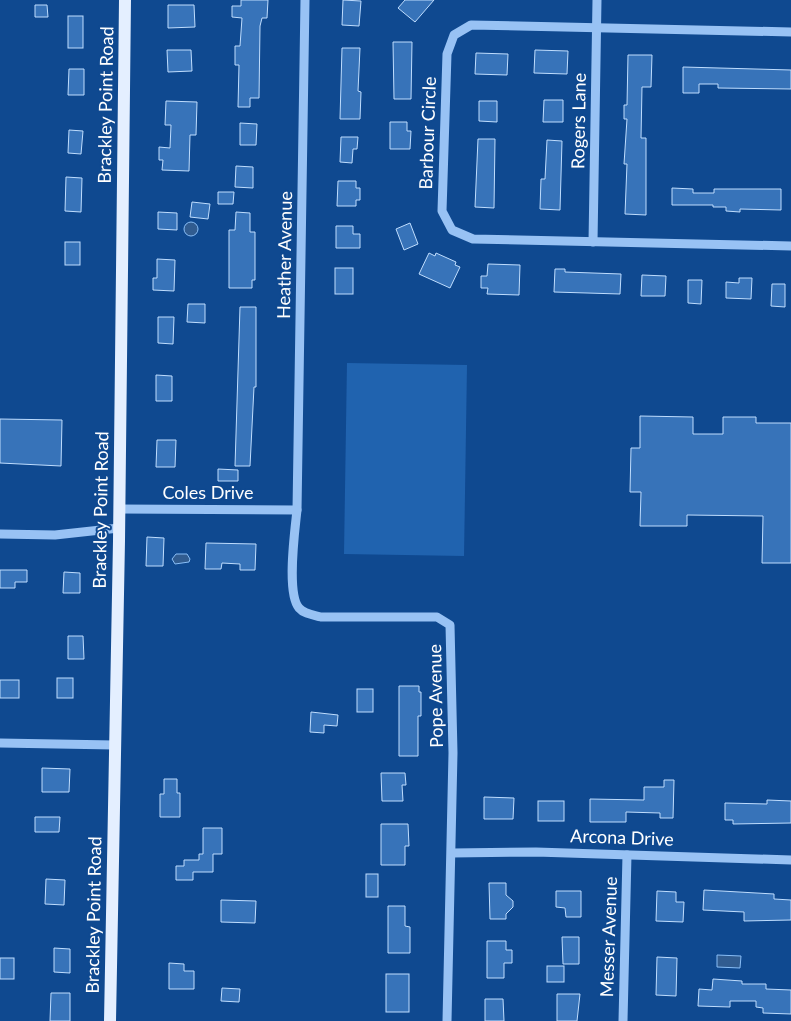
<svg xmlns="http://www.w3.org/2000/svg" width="791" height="1021" font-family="Lato,sans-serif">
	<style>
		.green { fill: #2063af }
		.water { fill: #315c90; stroke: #89bef7 }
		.building { fill: #3773b9; stroke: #bfddfe }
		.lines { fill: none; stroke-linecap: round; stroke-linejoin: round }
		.minor { stroke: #98c2f4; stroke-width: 9 }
		.major { stroke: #e4efff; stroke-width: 12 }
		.labels { text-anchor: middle; stroke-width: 4; stroke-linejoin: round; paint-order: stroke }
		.street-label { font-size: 18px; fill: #fff; stroke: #0f4990 }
	</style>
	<rect width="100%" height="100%" fill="#0f4990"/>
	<polygon class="green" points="347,363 467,365 464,556 344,554"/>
	<g class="water">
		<circle cx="191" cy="229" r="7"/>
		<polygon points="176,554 187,554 190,559 189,562 175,564 172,559"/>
		<polygon points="717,955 741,956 740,968 717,967"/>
	</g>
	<g class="building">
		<polygon points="241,0 268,0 267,18 262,18 260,26 259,98 250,98 250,107 238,107 239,65 235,65 235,46 240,46 242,18 232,17 232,6 241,6"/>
		<polygon points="343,0 361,1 359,26 342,25"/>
		<polygon points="405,0 434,0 415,22 398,8"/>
		<polygon points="35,5 47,5 48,17 35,17"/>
		<polygon points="168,5 194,5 195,27 168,28"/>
		<rect x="68" y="16" width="15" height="32"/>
		<polygon points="393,42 412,42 411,99 394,99"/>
		<polygon points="342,48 360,48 358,91 361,92 360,119 340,119"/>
		<polygon points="167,50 191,50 192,71 168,72"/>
		<polygon points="535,50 568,51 567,74 534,73"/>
		<polygon points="476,53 508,54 507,75 475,74"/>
		<polygon points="628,55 652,55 651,87 642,87 641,138 646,138 646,215 625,214 627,164 624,164 627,119 624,119 624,105 627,105"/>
		<polygon points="683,67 791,70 791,89 718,88 718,84 699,84 699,93 683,93"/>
		<polygon points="69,69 84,69 84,95 68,95"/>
		<polygon points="544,100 563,100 563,122 543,122"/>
		<polygon points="166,101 197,102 196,135 190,135 189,171 162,170 163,160 159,160 159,147 170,148 171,125 165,125"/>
		<polygon points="479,101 497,101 497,122 479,121"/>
		<polygon points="390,122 407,122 407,131 411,131 410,149 390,149"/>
		<polygon points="240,123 257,124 256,145 240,145"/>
		<polygon points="69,130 83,131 81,154 68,153"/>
		<polygon points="341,137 358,137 357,149 353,149 352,163 340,162"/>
		<polygon points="478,139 495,139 494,208 475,207"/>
		<polygon points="547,140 562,141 560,210 540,209 541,179 545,179"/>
		<polygon points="236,166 253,167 253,188 235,187"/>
		<polygon points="66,177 82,178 81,212 65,211"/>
		<polygon points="338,181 356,181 356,188 360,188 360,200 356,200 356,206 337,206"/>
		<polygon points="672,188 693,189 693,193 714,193 714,189 781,189 781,210 740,209 740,212 726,211 726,207 713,207 713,205 672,205"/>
		<polygon points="218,192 234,192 233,204 218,204"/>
		<polygon points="192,202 210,204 208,219 190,217"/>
		<polygon points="158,212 177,213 177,230 158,229"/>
		<polygon points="236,212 250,213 250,232 255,232 255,280 252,280 252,288 229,288 229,230 235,230"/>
		<polygon points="410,223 418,244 404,250 396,229"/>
		<polygon points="336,226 353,226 353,234 360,234 360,248 336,248"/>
		<rect x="65" y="242" width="15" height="23"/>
		<polygon points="429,253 435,256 436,253 456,262 455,265 460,267 450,288 419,274"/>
		<polygon points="157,259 175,260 174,291 153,290 153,278 157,278"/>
		<polygon points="488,264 520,265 519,295 487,294 488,288 481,288 481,276 487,276"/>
		<rect x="335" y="268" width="18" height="26"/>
		<polygon points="555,269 565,269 565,272 621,274 620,294 554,292"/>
		<polygon points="642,275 666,276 665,296 641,296"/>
		<polygon points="739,278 752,278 751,299 726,298 726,282 739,283"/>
		<polygon points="688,280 702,280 701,304 688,303"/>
		<polygon points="772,284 785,284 785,307 771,306"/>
		<polygon points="188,304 205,304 205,323 187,322"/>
		<polygon points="240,307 256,307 256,387 254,387 250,466 235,466"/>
		<polygon points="158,317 174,317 173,344 158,343"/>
		<polygon points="156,375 172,376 172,401 156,401"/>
		<polygon points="640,416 693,417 693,434 723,434 723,417 756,417 756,423 791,423 791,563 762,563 763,516 687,515 687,526 640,526 641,492 630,492 631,448 640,448"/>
		<polygon points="0,419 62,420 61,466 0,463"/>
		<polygon points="157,440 176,440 175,467 156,467"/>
		<polygon points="218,469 238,470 238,481 218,481"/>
		<polygon points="147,537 164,538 163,566 146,566"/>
		<polygon points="206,543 256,544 255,570 240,570 240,564 222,563 221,569 205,569"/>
		<polygon points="0,570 27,570 27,582 15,582 15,588 0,588"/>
		<polygon points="64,572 80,573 80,593 63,593"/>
		<polygon points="68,636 83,636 84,659 68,659"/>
		<rect x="57" y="678" width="16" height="20"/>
		<rect x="0" y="680" width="19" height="18"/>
		<polygon points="399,686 419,686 419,692 421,692 421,716 418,716 418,756 399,756"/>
		<rect x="357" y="689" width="16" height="23"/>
		<polygon points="311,712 338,715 337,726 324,725 324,733 310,732"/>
		<polygon points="42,768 70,769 69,792 42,792"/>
		<polygon points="381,773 405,773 406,785 402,785 403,801 382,801"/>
		<polygon points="164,779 177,779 177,793 180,793 180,817 160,817 160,794 164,794"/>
		<polygon points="664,780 674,780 673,818 660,818 660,813 626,812 626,822 590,822 590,799 644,800 644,787 664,787"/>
		<polygon points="484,797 514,798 513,819 484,819"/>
		<polygon points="767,800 791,801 791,823 733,824 733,820 725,820 725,803 767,804"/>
		<rect x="538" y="801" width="26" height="20"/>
		<polygon points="35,817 60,817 59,832 35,832"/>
		<polygon points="381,824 408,824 409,846 405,846 405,865 381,865"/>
		<polygon points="203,828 222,828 222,854 213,854 213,872 193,872 193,880 176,880 176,866 184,866 184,860 199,860 199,854 203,854"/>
		<rect x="366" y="874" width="12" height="23"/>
		<polygon points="46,879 65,880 64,905 45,904"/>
		<polygon points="489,883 506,883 506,895 513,901 513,907 506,914 506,919 490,919"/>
		<polygon points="704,890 774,894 774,899 791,900 791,920 744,921 744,912 703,910"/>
		<polygon points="556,891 581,891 581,917 566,917 565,908 556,907"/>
		<polygon points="657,891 676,892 676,902 684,902 683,922 656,921"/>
		<polygon points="221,900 256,901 255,923 221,922"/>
		<polygon points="388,906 405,906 405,926 410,927 410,953 388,953"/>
		<polygon points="562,937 579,937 579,964 563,964"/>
		<polygon points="487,941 506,941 506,950 512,950 512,963 504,963 504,978 487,978"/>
		<polygon points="54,948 70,949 70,973 54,972"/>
		<polygon points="657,957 677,958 676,996 656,995"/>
		<rect x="0" y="958" width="14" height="21"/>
		<polygon points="169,963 184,964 184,971 194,971 194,989 169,989"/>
		<rect x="547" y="966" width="17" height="16"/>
		<rect x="386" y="974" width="23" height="38"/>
		<polygon points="713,979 742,981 742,984 766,984 766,989 791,990 791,1014 763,1013 763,1008 756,1007 756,1001 730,1001 730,1007 698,1006 699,989 712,990"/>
		<polygon points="222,988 240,989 239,1002 221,1001"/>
		<polygon points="51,993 70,993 70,1021 50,1021"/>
		<polygon points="557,994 580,994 577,1021 557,1021"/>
		<polygon points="485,999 503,999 504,1021 485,1021"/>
	</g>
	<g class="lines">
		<g class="minor">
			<path d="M305,0l-8,510c-2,20 -11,83 2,98 5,6 15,7 22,9h116l13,8 3,128 -6,268"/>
			<polyline points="791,32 471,25 454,35 447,54 442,211 452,230 473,239 791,246"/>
			<polyline points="593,242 597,0"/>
			<polyline points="119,509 297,510"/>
			<polyline points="0,534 55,535 119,528"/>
			<polyline points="0,743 114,745"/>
			<polyline points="452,853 536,852 791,860"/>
			<polyline points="623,1021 627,855"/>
		</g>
		<polyline class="major" points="110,1021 119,541 125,0"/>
	</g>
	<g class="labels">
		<g class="street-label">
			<text transform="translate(106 105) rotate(-89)" y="6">Brackley Point Road</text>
			<text transform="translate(579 121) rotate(-89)" y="6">Rogers Lane</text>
			<text transform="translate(428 133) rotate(-88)" y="6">Barbour Circle</text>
			<text transform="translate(285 255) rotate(-89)" y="6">Heather Avenue</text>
			<text x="208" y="499">Coles Drive</text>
			<text transform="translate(101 510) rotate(-89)" y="6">Brackley Point Road</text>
			<text transform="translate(436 696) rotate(-91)" y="6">Pope Avenue</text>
			<text transform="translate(622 838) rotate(2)" y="6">Arcona Drive</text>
			<text transform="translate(94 915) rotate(-89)" y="6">Brackley Point Road</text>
			<text transform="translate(609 937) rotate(-88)" y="6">Messer Avenue</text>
		</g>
	</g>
</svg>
